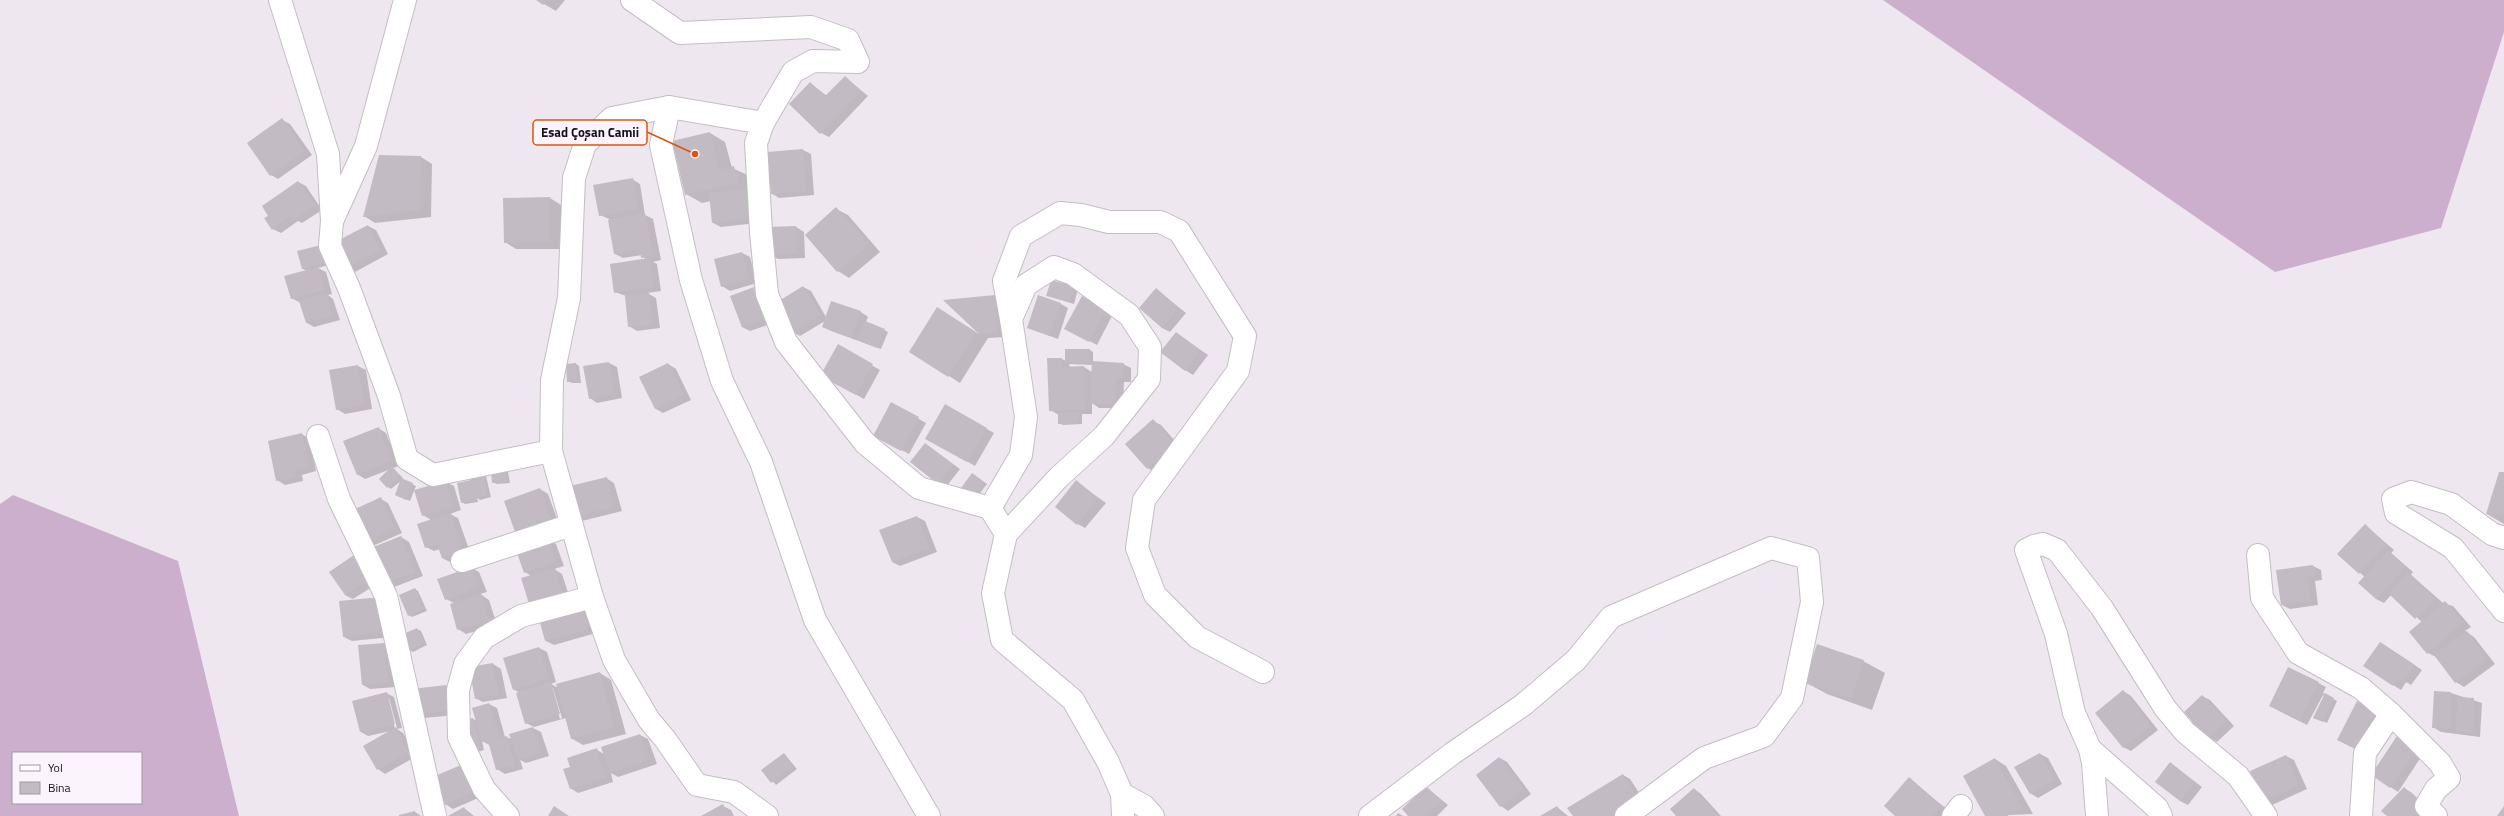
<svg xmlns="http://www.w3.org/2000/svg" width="2504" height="816" font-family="'Titillium Web',sans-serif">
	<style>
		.forest { fill: #ccafcc; fill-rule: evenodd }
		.shadow { fill: #0003; fill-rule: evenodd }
		.building { fill: #c3bbc3 }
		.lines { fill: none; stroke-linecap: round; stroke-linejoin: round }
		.street-casing { stroke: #c4bdc4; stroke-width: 24 }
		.street { stroke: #fff; stroke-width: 22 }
		.leader { fill: none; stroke: #dd550c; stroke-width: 1.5 }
		.callout-dot { fill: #dd550c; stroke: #fcf4fc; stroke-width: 1.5 }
		.callout { fill: #fcf4fc; stroke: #dd550c; stroke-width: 1.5 }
		.callout-label { font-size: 13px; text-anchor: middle; font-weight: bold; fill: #141214 }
	</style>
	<rect width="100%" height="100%" fill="#efe7ef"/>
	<g class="forest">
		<polygon points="1883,0 2504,0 2504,32 2441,228 2275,272"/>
		<path d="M13,495l165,66 61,255h-239v-312zM13,753h128v50h-128z"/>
	</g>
	<g class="shadow">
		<polygon points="537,0 565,0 556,11"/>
		<polygon points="845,77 868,96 829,137 821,133 810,83 827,96"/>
		<polygon points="282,120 290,124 312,155 278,179 271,175"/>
		<polygon points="710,133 725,142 732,168 750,176 757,223 721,227 713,223 711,201 702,203 686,194"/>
		<polygon points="803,150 811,154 814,195 779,198 771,193"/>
		<polygon points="421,157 432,164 431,217 375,223 364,216"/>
		<polygon points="632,179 640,184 645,215 653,219 661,260 653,262 657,264 661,291 647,293 656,298 660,328 637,331 629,326 626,296 615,292 646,260 642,255 623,258 615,254 609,219 600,215"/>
		<polygon points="298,182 306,186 322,210 302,223 298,221 281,233 273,229"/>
		<polygon points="550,198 561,205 562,249 516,249 505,242"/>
		<polygon points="836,209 848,215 880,252 849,278 838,271"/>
		<polygon points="368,226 376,230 388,254 355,272 347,267"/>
		<polygon points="796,227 804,232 805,258 778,259 770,255 770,228"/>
		<polygon points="320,246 329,265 318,268 326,272 332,294 328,295 333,299 340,320 314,327 307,323 301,303 291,298 307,271 303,269 299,252"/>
		<polygon points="742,253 750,257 757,283 730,291 722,286"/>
		<polygon points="1051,281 1078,289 1074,304 1051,297"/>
		<polygon points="803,287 811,291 826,317 832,302 861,312 868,317 866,322 888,332 881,349 831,331 823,327 825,321 800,336 792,332"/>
		<polygon points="1157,290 1186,313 1170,332 1162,328"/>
		<polygon points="731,296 776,322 750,331 742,327"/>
		<polygon points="994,296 1002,301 1005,337 988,338 960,383 949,376 949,316 979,334"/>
		<polygon points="1082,297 1113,314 1097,345 1065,328"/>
		<polygon points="1061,304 1068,308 1058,339 1028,328"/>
		<polygon points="1176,333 1208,355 1193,375 1185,370"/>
		<polygon points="838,346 880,370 864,399 821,375"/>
		<path d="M1090,350l3,2v10l30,2 8,4v14h-7l-1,26h-24l-7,-5v11h-10v10l-19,1 -4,-2v-8l-9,-5 12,-51 4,2zM1069,364l24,1 -1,7 -8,-5h-14z"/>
		<polygon points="609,363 617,367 622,398 597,403 590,398"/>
		<polygon points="576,364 579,366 581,383 572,383 568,381"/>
		<polygon points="668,364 676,369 691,400 663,413 656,409"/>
		<polygon points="358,366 366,370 372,409 345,414 337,409"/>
		<polygon points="891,403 926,423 909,454 882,440"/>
		<polygon points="945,406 994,433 975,466 927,438"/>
		<polygon points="1153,421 1161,425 1182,449 1156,473 1148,468 1127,444"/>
		<polygon points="378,428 386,433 399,466 393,468 403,478 402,479 416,486 410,501 396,495 402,480 391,489 388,487 391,469 365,479 357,474"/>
		<polygon points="302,434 310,439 316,471 302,475 303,481 285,485 277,480"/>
		<polygon points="925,444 960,469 946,487 939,483"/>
		<polygon points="505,470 508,472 510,483 497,484 493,482"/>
		<polygon points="2504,473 2504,524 2487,514"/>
		<polygon points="482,474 486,476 491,497 480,500 477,498 478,502 465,504 462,502 458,484 472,481"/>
		<polygon points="973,474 987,484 976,498"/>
		<polygon points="606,478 614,483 622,511 582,521 574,517"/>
		<polygon points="446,482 454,486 461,510 450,514 458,518 471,555 450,562 442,558 440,549 434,551 426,547 431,520 423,515"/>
		<polygon points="1076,482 1106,503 1085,528 1078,524"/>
		<polygon points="540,489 548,494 559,524 524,536"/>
		<polygon points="381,499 388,503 402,533 375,545 367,540"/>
		<polygon points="917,517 925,521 937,552 900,566 892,562"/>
		<polygon points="2365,525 2394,550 2391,553 2413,572 2411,575 2443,603 2453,606 2471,627 2465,631 2474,637 2495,664 2464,687 2456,682 2436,657 2428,653 2422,622 2391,595 2384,603 2376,599 2365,577 2338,554"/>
		<polygon points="401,537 409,542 423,576 394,587 386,583"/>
		<polygon points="548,540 556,544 564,566 554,569 562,574 571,602 525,572"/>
		<polygon points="365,559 380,582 353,599 345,595"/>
		<polygon points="2313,566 2321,570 2322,580 2315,581 2318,605 2290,609 2282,605"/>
		<polygon points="472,568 479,572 487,592 480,594 489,600 497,625 466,634 458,629 454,603 446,599"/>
		<polygon points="415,589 418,591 427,611 412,617 409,615"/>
		<polygon points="388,602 392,637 352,641 344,637"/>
		<polygon points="582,607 590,612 596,633 554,645 546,641 540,620"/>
		<polygon points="417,629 421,631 427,645 413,652 409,650"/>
		<polygon points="2381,643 2422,670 2411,685 2406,682 2401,690 2393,685"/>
		<polygon points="385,644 393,648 396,687 370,689 363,685 359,646"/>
		<path d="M539,648l8,4 9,30 -5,2 7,4 42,-15 11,7 15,54 -43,11 -12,-7 -5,-20 -32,9 -8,-4 -6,-30 -7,-4zM551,688h2l9,30 -2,1z"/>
		<polygon points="1863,661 1885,673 1872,710 1827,694 1805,682"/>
		<polygon points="493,664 501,669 507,698 483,702 475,698"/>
		<polygon points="2289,668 2326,687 2323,693 2337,701 2327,723 2318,719 2324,696 2323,695 2307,725 2278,710"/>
		<polygon points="446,686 454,691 456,715 424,718 416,714"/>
		<polygon points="2123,691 2131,696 2158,730 2131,751 2123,747"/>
		<path d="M386,693l8,4 8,31 -5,1 6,4 14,23 -32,18 -7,-5 13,-38 -23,5 -7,-4zM387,698h2l8,30 -2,1z"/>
		<polygon points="2451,693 2482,703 2480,737 2441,732 2433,727"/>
		<polygon points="2202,696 2210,700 2234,726 2217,742 2212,739 2206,744 2194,721"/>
		<polygon points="2357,702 2384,716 2365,754"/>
		<polygon points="489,704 497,708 505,737 512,739 533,728 541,732 549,756 526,763 520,760 523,769 505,774 497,769 491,746 482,741 484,750 474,753 473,719 477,721"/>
		<polygon points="640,735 648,739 657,764 618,777 611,773 613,782 578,793 570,788 571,767 597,750 604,754 602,748"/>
		<polygon points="2405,742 2423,754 2398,792 2372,775"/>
		<polygon points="784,754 797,769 776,785 763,770"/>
		<polygon points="2040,754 2048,758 2062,784 2038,798 2030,793"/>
		<polygon points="2286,756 2294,760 2307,789 2272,805 2264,800"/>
		<polygon points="1500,758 1507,762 1531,794 1508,811 1501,806"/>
		<polygon points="1995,759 2006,766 2033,814 1986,816"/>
		<polygon points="2171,764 2202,787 2188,805 2180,801"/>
		<polygon points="463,765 483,796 453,809 445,804"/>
		<polygon points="1623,775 1630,779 1647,805 1574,816"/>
		<polygon points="1909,779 1948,810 1943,816 1897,816"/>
		<polygon points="1426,787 1448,805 1437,816 1410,816"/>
		<polygon points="2404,788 2412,793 2436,816 2388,816"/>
		<polygon points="1694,789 1701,794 1721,816 1678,816"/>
		<polygon points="723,806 731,810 734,816 703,816"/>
		<polygon points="1557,807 1568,816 1542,816"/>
		<polygon points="464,808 474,816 450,816"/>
		<polygon points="415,812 421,816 401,816"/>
		<polygon points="1398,813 1403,816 1396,816"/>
	</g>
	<g class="building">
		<polygon points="536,0 548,0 543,5"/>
		<polygon points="845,76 861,91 820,134 789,104 810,82 825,96"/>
		<polygon points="282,118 305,151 270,176 247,143"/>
		<polygon points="710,132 719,170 734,166 738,182 685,195 672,141"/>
		<polygon points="803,149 807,191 771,194 767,152"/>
		<polygon points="379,155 421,156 420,210 363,217"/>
		<polygon points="633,178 638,209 599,216 593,185"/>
		<polygon points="298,181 315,205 294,220 291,216 272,230 264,218 268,216 262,206"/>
		<polygon points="746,189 750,219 712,223 709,193"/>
		<polygon points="550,197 550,242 504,243 503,198"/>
		<polygon points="836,207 869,245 837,272 805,235"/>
		<polygon points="645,213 653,256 641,258 640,250 614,254 608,220"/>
		<polygon points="368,225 381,250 346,268 333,243"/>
		<polygon points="796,226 797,254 769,255 769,227"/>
		<polygon points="321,245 325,263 302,269 297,251"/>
		<polygon points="742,252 749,279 721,287 714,259"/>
		<polygon points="649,258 654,287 614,293 610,264"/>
		<polygon points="318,267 325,290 291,299 284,276"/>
		<polygon points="1051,280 1075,286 1070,302 1046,296"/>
		<polygon points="757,286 769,318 742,327 730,296"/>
		<polygon points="803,286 821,315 791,333 774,304"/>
		<polygon points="1156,288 1179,308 1162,328 1139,308"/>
		<polygon points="326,293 333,316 306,323 299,301"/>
		<polygon points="649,293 653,324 628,327 625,296"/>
		<polygon points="995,295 998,333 979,334 943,300"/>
		<polygon points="1038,295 1061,303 1050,336 1027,328"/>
		<polygon points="1082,296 1106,309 1089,342 1064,329"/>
		<polygon points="831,301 861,311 852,338 822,327"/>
		<polygon points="937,307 976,332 948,377 909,352"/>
		<polygon points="865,321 885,329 877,348 857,340"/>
		<polygon points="1176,332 1200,350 1185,371 1160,352"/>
		<polygon points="838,344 873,364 856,395 820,376"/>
		<rect x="1065" y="349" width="25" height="14"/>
		<polygon points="1047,358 1062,358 1062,367 1084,366 1085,410 1049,411"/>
		<polygon points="1092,361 1124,363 1123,378 1116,378 1115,404 1090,404"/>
		<polygon points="609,362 615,394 589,399 583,366"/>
		<polygon points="576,363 577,381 567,382 566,364"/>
		<polygon points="668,363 684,395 655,409 639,377"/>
		<polygon points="358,365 365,405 336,410 329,370"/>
		<polygon points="891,402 919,417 901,451 873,436"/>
		<polygon points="945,404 987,428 967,462 925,439"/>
		<polygon points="1079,412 1079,423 1058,424 1058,413"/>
		<polygon points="1153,419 1175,444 1147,469 1125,444"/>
		<polygon points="379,427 392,461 357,475 343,441"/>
		<polygon points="302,433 309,467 294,470 296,477 276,481 268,441"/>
		<polygon points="925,443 953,464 938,484 910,462"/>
		<polygon points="392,466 400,476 387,488 379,479"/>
		<polygon points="505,469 507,481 492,483 491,471"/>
		<polygon points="2499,472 2504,472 2504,515 2486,514"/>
		<polygon points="482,473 488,495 475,498 471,483 475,500 461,503 457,483 471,480 470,476"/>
		<polygon points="972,473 984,482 972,497 961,488"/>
		<polygon points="607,477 614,507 573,517 566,487"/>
		<polygon points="401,478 413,483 406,500 395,495"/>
		<polygon points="1076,480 1098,498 1077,525 1055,507"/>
		<polygon points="446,481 454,506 422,516 414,490"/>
		<polygon points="540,488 551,520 515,532 504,501"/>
		<polygon points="381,497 394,528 367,541 353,510"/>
		<polygon points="451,513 463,551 442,558 437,544 425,548 417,524"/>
		<polygon points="917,516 930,548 892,562 879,530"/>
		<polygon points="2365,524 2387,545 2359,574 2337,554"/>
		<polygon points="401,536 415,572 386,583 371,548"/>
		<polygon points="548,539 556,562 524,573 516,550"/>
		<polygon points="2388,550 2406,567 2376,599 2358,583"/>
		<polygon points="357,553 372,577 345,595 329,572"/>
		<polygon points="2313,565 2315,576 2307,577 2311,601 2281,605 2276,570"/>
		<polygon points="472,567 479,587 445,600 437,579"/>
		<polygon points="555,568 564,597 530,607 521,578"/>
		<polygon points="2408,572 2436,598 2415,619 2388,593"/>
		<polygon points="415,588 424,609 408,616 399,595"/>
		<polygon points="482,594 489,621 457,630 450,604"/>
		<polygon points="381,597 385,632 343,637 339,601"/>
		<polygon points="2445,601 2463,622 2427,654 2409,632"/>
		<polygon points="582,606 589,629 545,641 539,619"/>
		<polygon points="417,628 424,643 408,651 401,635"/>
		<polygon points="2467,631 2487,659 2455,683 2434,655"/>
		<polygon points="2380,642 2415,665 2403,682 2398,678 2393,686 2363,666"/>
		<polygon points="385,643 389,683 362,685 358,645"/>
		<polygon points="1817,644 1864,660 1851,698 1804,683"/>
		<polygon points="539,647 549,678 513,690 503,658"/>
		<polygon points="493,663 499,694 475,699 469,667"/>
		<polygon points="2288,667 2319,682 2299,721 2269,706"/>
		<polygon points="600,672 614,727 571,739 556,684"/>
		<polygon points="551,682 560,714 525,724 516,693"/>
		<polygon points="446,685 449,710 415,714 412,689"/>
		<polygon points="2123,690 2151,725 2123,748 2095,713"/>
		<polygon points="2434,691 2451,692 2450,729 2432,728"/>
		<polygon points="387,692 395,724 360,732 352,701"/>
		<polygon points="2325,693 2334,698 2323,722 2313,718"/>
		<polygon points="2202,695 2227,721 2209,738 2186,727 2192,721 2184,712"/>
		<polygon points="2457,697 2474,698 2473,733 2456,732"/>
		<polygon points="2357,701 2377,711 2357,750 2337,740"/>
		<polygon points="489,703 500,738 507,736 515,765 496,770 488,741 482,742 472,708"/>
		<polygon points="473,718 481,748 469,751 462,721"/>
		<polygon points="396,727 409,752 377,770 363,746"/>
		<polygon points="533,727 541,752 518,760 509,734"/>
		<polygon points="640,734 649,760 610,773 601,747"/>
		<polygon points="2397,736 2416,749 2390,788 2371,775"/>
		<polygon points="597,748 606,778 570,789 563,769 570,767 567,758"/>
		<polygon points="784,753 794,766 771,783 761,770"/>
		<polygon points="2040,753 2055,780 2030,794 2014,767"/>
		<polygon points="2286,755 2299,785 2263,801 2250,771"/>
		<polygon points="1499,757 1524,789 1500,807 1476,775"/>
		<polygon points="1995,758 2022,808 2007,816 1985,816 1963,776"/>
		<polygon points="2170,762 2195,782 2180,801 2155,782"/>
		<polygon points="463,764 475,791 445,805 433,777"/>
		<polygon points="1623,774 1640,801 1616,816 1573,816 1567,808"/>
		<polygon points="1909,777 1941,805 1932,816 1895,816 1884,806"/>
		<polygon points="1426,786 1441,801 1425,816 1408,816 1402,809"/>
		<polygon points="2404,787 2434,816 2387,816 2381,811"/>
		<polygon points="1694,788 1718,816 1676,816 1670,809"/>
		<polygon points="723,804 729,816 701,816"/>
		<polygon points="554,806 569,816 548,816"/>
		<polygon points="1557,806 1563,816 1540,816"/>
		<polygon points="2504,806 2504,816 2497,816"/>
		<polygon points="464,807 469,816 448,816"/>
		<polygon points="415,811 416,816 399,816 399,815"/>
	</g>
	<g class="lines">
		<g class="street-casing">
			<g id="street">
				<polyline points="280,0 328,154 332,221 330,246 349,288 389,396 407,459 433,475 551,451"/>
				<polyline points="632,0 680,33 811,27 848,40 858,62 813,61 793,72 763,123"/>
				<polyline points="669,107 612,118 585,144 574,178 569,298 552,380 551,451 592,597 614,660 649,720 665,739 697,785 734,792 767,816"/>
				<polyline points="333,219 366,146 405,0"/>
				<polyline points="1011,319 1004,281 1021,236 1060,213 1081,215 1109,222 1160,222 1179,231 1245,336 1238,371 1144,500 1137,548 1155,595 1197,637 1263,672"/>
				<polyline points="318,436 339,499 386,596 435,816"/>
				<polyline points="990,508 1021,455 1026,417 1011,319 1026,285 1054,267 1073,274 1129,315 1150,347 1149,379 1104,436 1059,477 1006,534"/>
				<polyline points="2504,538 2492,534 2451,504 2411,492 2393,499 2396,513 2453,548 2504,611"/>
				<polyline points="2258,555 2262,598 2298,653 2361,688 2391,714"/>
				<polyline points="462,561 571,525"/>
				<polyline points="2090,749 2157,808 2161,816"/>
				<polyline points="1122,794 1144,806 1153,816"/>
				<polyline points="508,816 484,789 459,737 458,690 465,664 484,638 521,616 592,597"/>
				<polyline points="929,816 815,620 761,462 722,381 691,280 661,145 669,107 763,123 756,143 761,232 767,294 786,342 865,443 919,488 990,508 1006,534 993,593 1002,640 1073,700 1108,762 1122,794 1123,816"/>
				<polyline points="1370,816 1453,753 1523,705 1576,660 1611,617 1771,548 1808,558 1812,602 1792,698 1764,736 1704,758 1626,816"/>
				<polyline points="1953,816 1961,806"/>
				<polyline points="2097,816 2093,763 2090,749 2074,713 2056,634 2026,550 2034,546 2043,544 2057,550 2102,608 2165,708 2185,732 2238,776 2266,816"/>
				<polyline points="2361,816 2365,753 2391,714 2440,763 2449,778 2436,789 2426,806 2436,816"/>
			</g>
		</g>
		<use href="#street" class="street"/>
	</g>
	<path class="leader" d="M695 154L647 132"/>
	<circle class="callout-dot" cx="695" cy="154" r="4"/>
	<rect class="callout" x="533" y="120" width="114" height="25" rx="4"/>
	<g class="callout-label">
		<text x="590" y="137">Esad Çoşan Camii</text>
	</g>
	<rect x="12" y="752" width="130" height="52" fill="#fcf4fc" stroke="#9f9a9f"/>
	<rect x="20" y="765" width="20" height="6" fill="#ffffff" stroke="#9f9a9f"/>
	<text x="48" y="772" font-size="12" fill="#141214">Yol</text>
	<rect x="20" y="782" width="20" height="12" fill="#c3bbc3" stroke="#9f9a9f"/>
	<text x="48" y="792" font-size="12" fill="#141214">Bina</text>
</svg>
